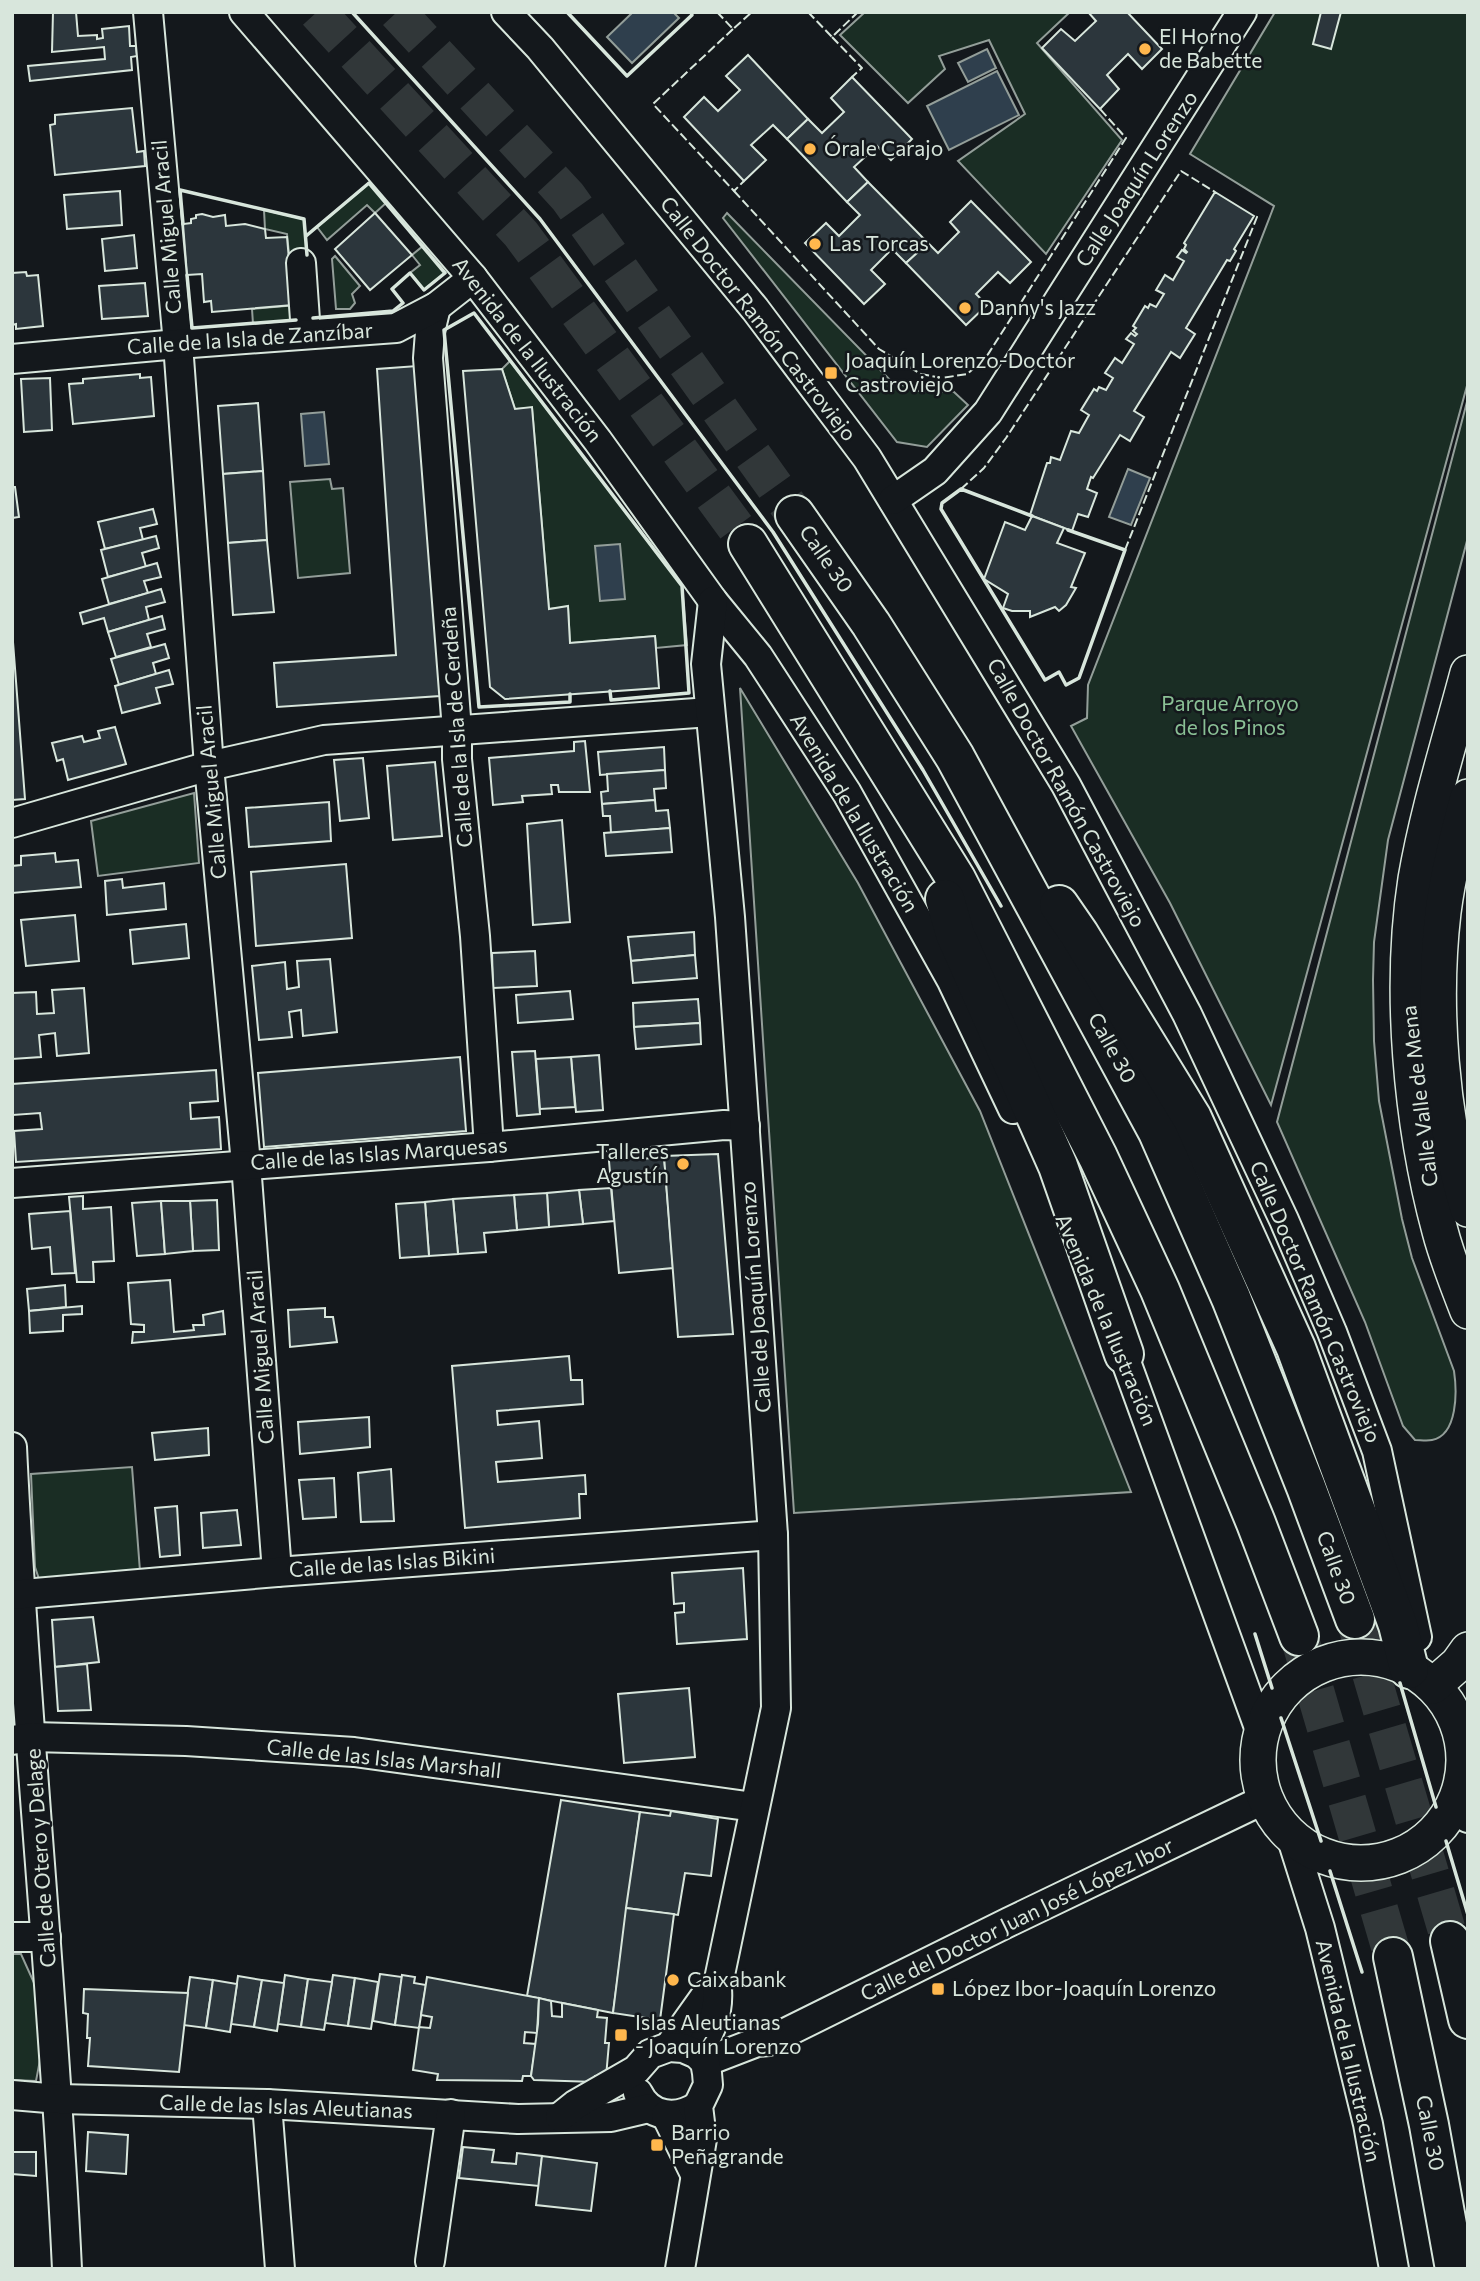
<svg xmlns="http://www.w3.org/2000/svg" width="1480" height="2281" font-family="Commissioner,sans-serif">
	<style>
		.green { fill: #1a2d24; stroke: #939e99; stroke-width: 2 }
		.water { fill: #2f3f4d; stroke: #939e99; stroke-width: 2 }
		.building { fill: #2c363c; stroke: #d8e6dc; stroke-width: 2 }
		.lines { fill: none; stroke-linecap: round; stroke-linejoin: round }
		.highway-tunnel { stroke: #313739; stroke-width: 38; stroke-dasharray: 38 19; stroke-linecap: butt }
		.minor-casing { stroke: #d8e6dc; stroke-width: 32 }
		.major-casing { stroke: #d8e6dc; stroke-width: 38 }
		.highway-casing { stroke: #d8e6dc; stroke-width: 42 }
		.minor { stroke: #14181c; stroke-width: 28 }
		.major { stroke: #14181c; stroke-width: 35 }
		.highway { stroke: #14181c; stroke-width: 38 }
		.fence { stroke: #d8e6dc; stroke-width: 2; stroke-dasharray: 9 3.5; stroke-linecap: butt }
		.wall { stroke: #d8e6dc; stroke-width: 3.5 }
		.poi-dot { fill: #ffb74d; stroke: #14181c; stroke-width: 2.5 }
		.labels { text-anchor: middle; stroke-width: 5; stroke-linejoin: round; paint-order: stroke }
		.poi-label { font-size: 21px; fill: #d8e6dc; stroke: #14181c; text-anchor: start }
		.street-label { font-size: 21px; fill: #d8e6dc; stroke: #14181c }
		.park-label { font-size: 21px; fill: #8ac095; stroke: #14181c }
	</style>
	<rect width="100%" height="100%" fill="#14181c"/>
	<g class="green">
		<polygon points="865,12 1070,12 1037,43 1122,140 1046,254 958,161 1025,114 989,40 939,56 945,69 908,103 840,35"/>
		<polygon points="1275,12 1468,12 1468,382 1271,1105 1170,903 1071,726 1087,718 1088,685 1274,206 1190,154"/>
		<polygon points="369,183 386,203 375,213 367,205 327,240 317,227"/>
		<polygon points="264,210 304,219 308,262 290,264 287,234 265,229"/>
		<polygon points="727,213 891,381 919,391 954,392 968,405 927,447 897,442 723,218"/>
		<polygon points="423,246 445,273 424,290 410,273 420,265 412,255"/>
		<polygon points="335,256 360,286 352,294 355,303 350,309 336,309 332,259"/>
		<polygon points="297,305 298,320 253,324 252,309"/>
		<polygon points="510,361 682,586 687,645 656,648 655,636 570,643 568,607 549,609 532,408 515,409 502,369"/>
		<path d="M1468,398v139l-80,303 -14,102 -1,38 1,61 5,60 23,118 10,39 42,113c3,20 4,64 -22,69 -5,1 -12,0 -17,0l-12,-14 -38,-104 -88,-200z"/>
		<polygon points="330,479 332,489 343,488 350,573 298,578 290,482"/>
		<polygon points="740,688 858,883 980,1111 1131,1492 794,1513"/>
		<polygon points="194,793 199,863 98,876 91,821"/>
		<polygon points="132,1467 140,1571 39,1579 35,1567 31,1474"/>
		<polygon points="12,1954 21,1954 35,1985 40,2060 36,2081 12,2080"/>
	</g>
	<g class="water">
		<polygon points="633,12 673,12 679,18 632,63 607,37"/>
		<polygon points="987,49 996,68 968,82 958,63"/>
		<polygon points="997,71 1019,115 949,150 927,106"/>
		<polygon points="324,412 329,464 305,466 301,414"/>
		<polygon points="1128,469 1150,478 1131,525 1109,517"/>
		<polygon points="620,544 625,599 600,601 595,546"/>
	</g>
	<g class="building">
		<polygon points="53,12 76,12 78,36 97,35 97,39 103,38 102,29 129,26 130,46 136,46 137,56 131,57 132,70 30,81 28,66 105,59 104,47 52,52"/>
		<polygon points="1088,12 1127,12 1162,49 1142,69 1128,54 1107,75 1119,89 1100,109 1042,48 1061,29 1075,41 1096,21"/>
		<polygon points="1321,12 1341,12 1331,49 1313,44"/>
		<polygon points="748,55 808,119 787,139 773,125 751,145 766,160 744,181 684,117 704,97 718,111 740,90 726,76"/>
		<polygon points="852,77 912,139 891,160 877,146 854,167 868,182 847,202 787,139 808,119 822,133 844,112 831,98"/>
		<polygon points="132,108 137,152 144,151 145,166 55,175 50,125 55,124 55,115"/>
		<polygon points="868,182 928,243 906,263 892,249 871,270 885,284 864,304 805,243 826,223 839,236 860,215 847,202"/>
		<polygon points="120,191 122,225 67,229 64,195"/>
		<polygon points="1215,192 1254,216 1234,249 1236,251 1230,261 1227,260 1186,328 1195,334 1180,358 1171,352 1134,411 1144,417 1130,441 1120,435 1093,478 1091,477 1087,489 1097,493 1088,517 1078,514 1072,531 1030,515 1047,463 1050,463 1051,457 1060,460 1071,431 1079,433 1089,415 1081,410 1094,389 1097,391 1099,387 1106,390 1113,378 1105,373 1115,358 1122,363 1134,344 1126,339 1131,333 1135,336 1137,334 1133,331 1136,328 1133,326 1145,306 1148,308 1150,304 1156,307 1164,294 1156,290 1165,275 1173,280 1184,261 1177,257 1182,250 1186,253 1187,252 1184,249 1186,245 1184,243"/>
		<polygon points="971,201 1031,262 1010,283 998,272 976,294 987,305 966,325 906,263 928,243 938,253 959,232 950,222"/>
		<polygon points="375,213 412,255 370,290 335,249"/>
		<polygon points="202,214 213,217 225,215 226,226 245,224 265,229 266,238 287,237 293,305 212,312 211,301 204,302 202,274 187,275 183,224 191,223 191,219 196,218 196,215"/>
		<polygon points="134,235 137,268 105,271 102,239"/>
		<polygon points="26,272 27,276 38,275 43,326 16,329 16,324 12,325 12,273"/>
		<polygon points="145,283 148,316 102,319 99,286"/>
		<polygon points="417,366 440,696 277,707 274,663 396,655 377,369"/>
		<polygon points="502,369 515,409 532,407 549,609 568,606 570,643 655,636 659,688 505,699 490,687 463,371"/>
		<polygon points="140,374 140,378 151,377 154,416 73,424 69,384 83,383 83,379"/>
		<polygon points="50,378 52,430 24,432 21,379"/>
		<polygon points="258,403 263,471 223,474 218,406"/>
		<polygon points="263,471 267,540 228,543 223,474"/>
		<polygon points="12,487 15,487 19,517 12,518"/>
		<polygon points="153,509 157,524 140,528 143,540 105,549 98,522"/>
		<polygon points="1032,516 1064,528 1057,543 1085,553 1071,587 1076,588 1066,605 1059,611 1055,607 1030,617 1030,611 1012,611 1003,608 1008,594 984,579 1005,522 1025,530"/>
		<polygon points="156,536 159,548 142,553 146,567 108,577 101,550"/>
		<polygon points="267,540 274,612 233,615 228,543"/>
		<polygon points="157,563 161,577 144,581 148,593 109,604 102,579"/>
		<polygon points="161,589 165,602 146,607 149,620 108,632 104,618 83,624 80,613"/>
		<polygon points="162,616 165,629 147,634 151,647 116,657 108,632"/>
		<polygon points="12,629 25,799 12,800"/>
		<polygon points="165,644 169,658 153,663 156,674 119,685 111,659"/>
		<polygon points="169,670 173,684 156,688 160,703 122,713 115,686"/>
		<polygon points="115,727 126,764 68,780 63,759 57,761 52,743 82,736 84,742 100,738 98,731"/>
		<polygon points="585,741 590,792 559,792 558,785 551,785 552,794 522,796 523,802 493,805 489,758 574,751 574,742"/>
		<polygon points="664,747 665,770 600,775 598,752"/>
		<polygon points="363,758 369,818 340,821 334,760"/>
		<polygon points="435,762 442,836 393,840 387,766"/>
		<polygon points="665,770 666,788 654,789 655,800 602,804 601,792 608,791 607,774"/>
		<polygon points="655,800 656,811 668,810 670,828 611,833 610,816 603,816 602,804"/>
		<polygon points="329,802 331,841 249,847 246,808"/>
		<polygon points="562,820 570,922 533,925 527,824"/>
		<polygon points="670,828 672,852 606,856 604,833"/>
		<polygon points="55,853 56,862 78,860 81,887 12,893 12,866 21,865 21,856"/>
		<polygon points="346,864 352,938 256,946 251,872"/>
		<polygon points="122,879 123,888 164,883 166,909 107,915 105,881"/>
		<polygon points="75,915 79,961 26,966 21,920"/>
		<polygon points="186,924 189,958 133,964 130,930"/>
		<polygon points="694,932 695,955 631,961 628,937"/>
		<polygon points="535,951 537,986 493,988 492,953"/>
		<polygon points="695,955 697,978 633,983 631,961"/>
		<polygon points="330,959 337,1032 303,1036 301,1010 289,1012 292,1037 259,1040 252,966 285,962 287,989 299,987 297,961"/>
		<polygon points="84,988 89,1053 57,1056 55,1033 39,1035 41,1057 12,1059 12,993 36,992 37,1014 54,1013 52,990"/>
		<polygon points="570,991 573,1019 518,1023 516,995"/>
		<polygon points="698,999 700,1023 634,1027 633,1003"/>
		<polygon points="700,1023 701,1044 636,1049 634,1027"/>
		<polygon points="535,1051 540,1114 517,1116 512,1052"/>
		<polygon points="599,1055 603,1110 576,1112 571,1057"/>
		<polygon points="460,1057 466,1131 264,1147 258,1073"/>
		<polygon points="571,1057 575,1107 540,1109 536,1059"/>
		<polygon points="216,1070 218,1101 190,1103 191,1119 219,1117 221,1149 16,1162 14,1131 42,1129 40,1113 13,1115 12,1084"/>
		<polygon points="642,1147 643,1159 664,1156 673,1268 619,1273 608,1150"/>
		<polygon points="718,1154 733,1334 678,1337 664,1156"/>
		<polygon points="611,1188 614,1221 583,1224 579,1190"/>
		<polygon points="579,1190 583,1224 549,1227 547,1193"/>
		<polygon points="547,1193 549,1227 517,1230 514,1195"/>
		<polygon points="514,1195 517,1230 484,1233 486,1252 458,1254 453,1199"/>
		<polygon points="83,1196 83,1209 111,1207 114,1261 93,1262 94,1282 77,1282 69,1197"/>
		<polygon points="453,1199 458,1254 429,1256 425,1202"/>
		<polygon points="217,1200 219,1250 193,1251 190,1201"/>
		<polygon points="161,1201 165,1254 137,1256 132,1203"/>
		<polygon points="161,1201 190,1201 193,1251 165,1254"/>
		<polygon points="425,1202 429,1256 400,1258 396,1204"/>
		<polygon points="70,1211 75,1273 52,1274 50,1247 32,1249 29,1214"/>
		<polygon points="170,1280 174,1332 194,1330 193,1325 204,1325 203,1315 223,1311 225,1334 132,1343 133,1332 144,1332 144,1325 131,1324 128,1283"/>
		<polygon points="65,1285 66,1307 29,1311 27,1289"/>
		<polygon points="82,1306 82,1314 63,1315 63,1331 30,1333 29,1311"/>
		<polygon points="325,1308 325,1317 333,1317 337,1342 290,1347 288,1310"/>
		<polygon points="569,1356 571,1380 582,1380 583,1404 497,1411 498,1425 539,1421 542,1458 496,1462 498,1482 585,1475 586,1494 579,1494 580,1518 465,1528 452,1366"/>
		<polygon points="369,1417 370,1447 300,1454 298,1422"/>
		<polygon points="208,1428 209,1455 155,1460 152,1433"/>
		<polygon points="391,1469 394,1521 361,1522 358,1473"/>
		<polygon points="334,1478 336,1517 303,1519 299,1480"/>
		<polygon points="177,1506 180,1555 160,1557 155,1508"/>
		<polygon points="237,1510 241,1545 203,1548 201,1513"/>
		<polygon points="743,1568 747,1639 677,1644 675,1613 684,1612 684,1603 674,1604 672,1573"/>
		<polygon points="93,1617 99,1662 55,1667 52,1620"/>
		<polygon points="87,1664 91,1710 58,1711 55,1667"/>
		<polygon points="689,1688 695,1757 624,1763 618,1694"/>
		<polygon points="561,1800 640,1812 613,2013 527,1996"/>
		<polygon points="671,1811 718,1819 711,1876 685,1873 678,1915 626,1908 640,1812 670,1816"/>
		<polygon points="626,1908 674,1914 660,2020 613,2013"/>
		<polygon points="380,1974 402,1977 395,2025 373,2021"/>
		<polygon points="285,1975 308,1979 301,2027 278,2024"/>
		<polygon points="333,1975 355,1978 348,2026 325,2023"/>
		<polygon points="402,1975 415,1977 414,1983 426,1985 419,2028 395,2025"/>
		<polygon points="238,1976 262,1980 254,2027 231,2024"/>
		<polygon points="190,1977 213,1980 206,2028 183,2025"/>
		<polygon points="427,1977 539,1998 537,2033 525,2032 524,2043 536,2044 531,2076 523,2076 522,2081 437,2080 438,2074 413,2070 419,2027 430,2028 432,2017 421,2015"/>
		<polygon points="355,1978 378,1982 371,2029 348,2026"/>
		<polygon points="308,1979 332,1982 324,2030 301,2027"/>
		<polygon points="213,1980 237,1984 230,2032 206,2028"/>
		<polygon points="262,1980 284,1983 277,2031 254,2027"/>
		<polygon points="84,1989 188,1993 179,2072 88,2066 90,2038 87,2038 88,2014 83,2013"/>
		<polygon points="539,1998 551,2001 552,2016 562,2017 562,2003 598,2010 597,2017 607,2018 605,2043 609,2043 606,2077 595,2076 595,2082 534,2080 531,2076 538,2024"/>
		<polygon points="88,2132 128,2135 126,2174 86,2171"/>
		<polygon points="463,2147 494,2150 492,2162 516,2164 517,2153 542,2156 539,2186 459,2178"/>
		<polygon points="12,2152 36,2152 36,2176 12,2174"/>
		<polygon points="542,2156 597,2163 591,2211 536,2205"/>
	</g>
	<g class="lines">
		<g class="highway-tunnel">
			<polyline points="317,12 521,234 748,544"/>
			<polyline points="397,12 568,197 795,515"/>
			<polyline points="1355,1619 1450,1941"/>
			<polyline points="1299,1636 1393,1957"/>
		</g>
		<g class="minor-casing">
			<g id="minor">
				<polyline points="148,12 178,344 209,766 246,1164 277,1572"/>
				<polyline points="244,12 473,278 598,441 713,601 758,656 847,793 952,981 1013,1109"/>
				<polyline points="506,12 540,48 755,309 867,458 1066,785 1187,1014 1284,1220 1332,1332 1377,1451 1417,1637"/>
				<polyline points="301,263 306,334"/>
				<polyline points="436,307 430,332 428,358 457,730 457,759 475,936 489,1147"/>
				<polyline points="12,359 178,344 396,328 436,307 473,278"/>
				<polyline points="893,500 935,471 988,412 1242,12"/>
				<polyline points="12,823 209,766 324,740 710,712"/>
				<polyline points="12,1183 489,1147 724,1125 745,1126"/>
				<polyline points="1117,1337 1261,1733"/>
				<path d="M12,1447c13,274 42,547 55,822"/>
				<polyline points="12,1595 277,1572 773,1535"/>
				<polyline points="1461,1736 1468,1739"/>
				<polyline points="12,1740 32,1737 186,1741 354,1752 754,1807"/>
				<polyline points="1458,1794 1468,1818"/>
				<polyline points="1291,1836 1320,1928 1368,2124 1394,2269"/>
				<polyline points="12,1937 46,1937"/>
				<polyline points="669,2047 706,1995 717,1989"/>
				<path d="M697,2054c13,-22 22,-39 20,-65l59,-281 -3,-173 -43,-618 -24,-253 7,-63"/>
				<polyline points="705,2062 757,2042 769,2041 1009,1922 1265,1799"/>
				<path d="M638,2093c12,25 39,27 60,13"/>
				<polyline points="12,2095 59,2099 267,2104 518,2119 611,2117 649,2108"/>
				<polyline points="267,2104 280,2269"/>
				<polyline points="666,2115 695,2174"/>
				<polyline points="560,2117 575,2105 636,2070 650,2054 669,2047 683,2048 697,2054 705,2062 707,2073 708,2085 698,2106 702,2139 680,2269"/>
				<polyline points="430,2261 451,2114"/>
			</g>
		</g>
		<g class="major-casing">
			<g id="major">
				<path d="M1468,673c-18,68 -40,136 -52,206 -17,110 -5,245 24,352 7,27 18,54 28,80"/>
				<path d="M1468,797c-10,38 -20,76 -25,115 -11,94 -2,207 25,297"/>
				<circle cx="1361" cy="1760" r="103"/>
				<polyline points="1433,1686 1458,1664 1468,1650"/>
			</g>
		</g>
		<g class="highway-casing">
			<g id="highway">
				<polyline points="795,515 871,624 955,757 1158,1132 1231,1298 1306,1487 1355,1619"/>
				<polyline points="748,544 956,879 1098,1157 1160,1290 1256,1523 1299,1636"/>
				<polyline points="945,899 955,934 1058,1166 1124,1354"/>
				<polyline points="1059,905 1079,934 1192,1118 1296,1348 1398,1625 1409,1669"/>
				<polyline points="1450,1941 1468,2019"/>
				<polyline points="1393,1957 1429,2125 1455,2269"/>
			</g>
		</g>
		<use href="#minor" class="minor"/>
		<use href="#major" class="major"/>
		<use href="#highway" class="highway"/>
		<g class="fence">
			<polyline points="717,12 733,29 752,12"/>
			<polyline points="808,12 832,37 858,12"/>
			<polyline points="733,29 653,104 734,191 744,181"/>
			<polyline points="832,37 862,68 852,77"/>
			<polyline points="734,191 879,349 921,374 942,378 967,374 985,359 1126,138 1100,109"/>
			<polyline points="961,489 984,468 1006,438 1181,171 1215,192"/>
			<polyline points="1125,550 1257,217 1254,216"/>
		</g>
		<g class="wall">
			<polyline points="352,12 540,219 773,532 923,770 1001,906"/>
			<polyline points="567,12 627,76 692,15 691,12"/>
			<polyline points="183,224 180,190 304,219 307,255"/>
			<polyline points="306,236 369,183 445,273 424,290 410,273 392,289 403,303 393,311 313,318"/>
			<polyline points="187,275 192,328 296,320"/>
			<polyline points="1032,516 961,489 942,503 941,509 1045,680 1059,672 1066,685 1079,678 1125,550 1068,530"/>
			<polyline points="570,694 570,702 479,707 444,330 474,313 682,586 689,693 611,700 610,691"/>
			<polyline points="1255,1634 1272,1688"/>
			<polyline points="1400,1683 1436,1807"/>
			<polyline points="1281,1718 1321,1841"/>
			<polyline points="1446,1841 1468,1915"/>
			<polyline points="1330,1871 1362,1972"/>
		</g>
	</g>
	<g class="poi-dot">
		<circle cx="1145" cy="49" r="7"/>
		<circle cx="810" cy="149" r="7"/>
		<circle cx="815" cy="244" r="7"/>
		<circle cx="965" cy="308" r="7"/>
		<rect x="824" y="366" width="14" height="14" rx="3.5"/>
		<circle cx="683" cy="1164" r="7"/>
		<circle cx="673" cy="1980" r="7"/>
		<rect x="931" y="1982" width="14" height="14" rx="3.5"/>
		<rect x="614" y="2028" width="14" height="14" rx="3.5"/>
		<rect x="650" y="2138" width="14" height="14" rx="3.5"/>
	</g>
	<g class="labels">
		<g class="poi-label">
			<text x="1159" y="44">El Horno<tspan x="1159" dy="24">de Babette</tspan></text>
			<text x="824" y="156">Órale Carajo</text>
			<text x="829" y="251">Las Torcas</text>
			<text x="979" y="315">Danny's Jazz</text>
			<text x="845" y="368">Joaquín Lorenzo-Doctor<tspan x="845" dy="24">Castroviejo</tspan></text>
			<text x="669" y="1159" text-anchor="end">Talleres<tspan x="669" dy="24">Agustín</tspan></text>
			<text x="687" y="1987">Caixabank</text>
			<text x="952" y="1996">López Ibor-Joaquín Lorenzo</text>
			<text x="635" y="2030">Islas Aleutianas<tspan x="635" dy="24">- Joaquín Lorenzo</tspan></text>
			<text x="671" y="2140">Barrio<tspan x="671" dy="24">Peñagrande</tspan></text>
		</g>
		<g class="street-label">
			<text transform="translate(1137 179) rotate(-57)" y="7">Calle Joaquín Lorenzo</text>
			<text transform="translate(167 227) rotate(-95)" y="7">Calle Miguel Aracil</text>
			<text transform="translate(758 319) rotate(52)" y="7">Calle Doctor Ramón Castroviejo</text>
			<text transform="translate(250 339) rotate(-4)" y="7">Calle de la Isla de Zanzíbar</text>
			<text transform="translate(527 350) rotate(52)" y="7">Avenida de la Ilustración</text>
			<text transform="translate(826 559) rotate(55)" y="7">Calle 30</text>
			<text transform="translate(457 727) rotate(-94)" y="7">Calle de la Isla de Cerdeña</text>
			<text transform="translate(212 792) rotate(-95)" y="7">Calle Miguel Aracil</text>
			<text transform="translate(1066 793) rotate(61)" y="7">Calle Doctor Ramón Castroviejo</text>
			<text transform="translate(854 813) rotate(59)" y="7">Avenida de la Ilustración</text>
			<text transform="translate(1112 1048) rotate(61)" y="7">Calle 30</text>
			<text transform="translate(1420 1096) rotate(-97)" y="7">Calle Valle de Mena</text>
			<text transform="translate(379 1154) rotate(-4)" y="7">Calle de las Islas Marquesas</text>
			<text transform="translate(756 1297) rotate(-94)" y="7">Calle de Joaquín Lorenzo</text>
			<text transform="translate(1315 1302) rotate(67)" y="7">Calle Doctor Ramón Castroviejo</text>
			<text transform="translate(1106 1320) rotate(67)" y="7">Avenida de la Ilustración</text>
			<text transform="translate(261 1357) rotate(-94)" y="7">Calle Miguel Aracil</text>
			<text transform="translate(392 1563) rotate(-4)" y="7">Calle de las Islas Bikini</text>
			<text transform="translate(1336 1568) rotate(70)" y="7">Calle 30</text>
			<text transform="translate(384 1759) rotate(6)" y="7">Calle de las Islas Marshall</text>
			<text transform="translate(41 1858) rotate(-94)" y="7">Calle de Otero y Delage</text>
			<text transform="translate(1017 1920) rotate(-26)" y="7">Calle del Doctor Juan José López Ibor</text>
			<text transform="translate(1348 2051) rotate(77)" y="7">Avenida de la Ilustración</text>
			<text transform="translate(286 2107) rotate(2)" y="7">Calle de las Islas Aleutianas</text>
			<text transform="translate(1430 2133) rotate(79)" y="7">Calle 30</text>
		</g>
		<g class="park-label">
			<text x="1230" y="711">Parque Arroyo<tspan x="1230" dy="24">de los Pinos</tspan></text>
		</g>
	</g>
	<rect width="1480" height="2281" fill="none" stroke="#d8e6dc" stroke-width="28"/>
</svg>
